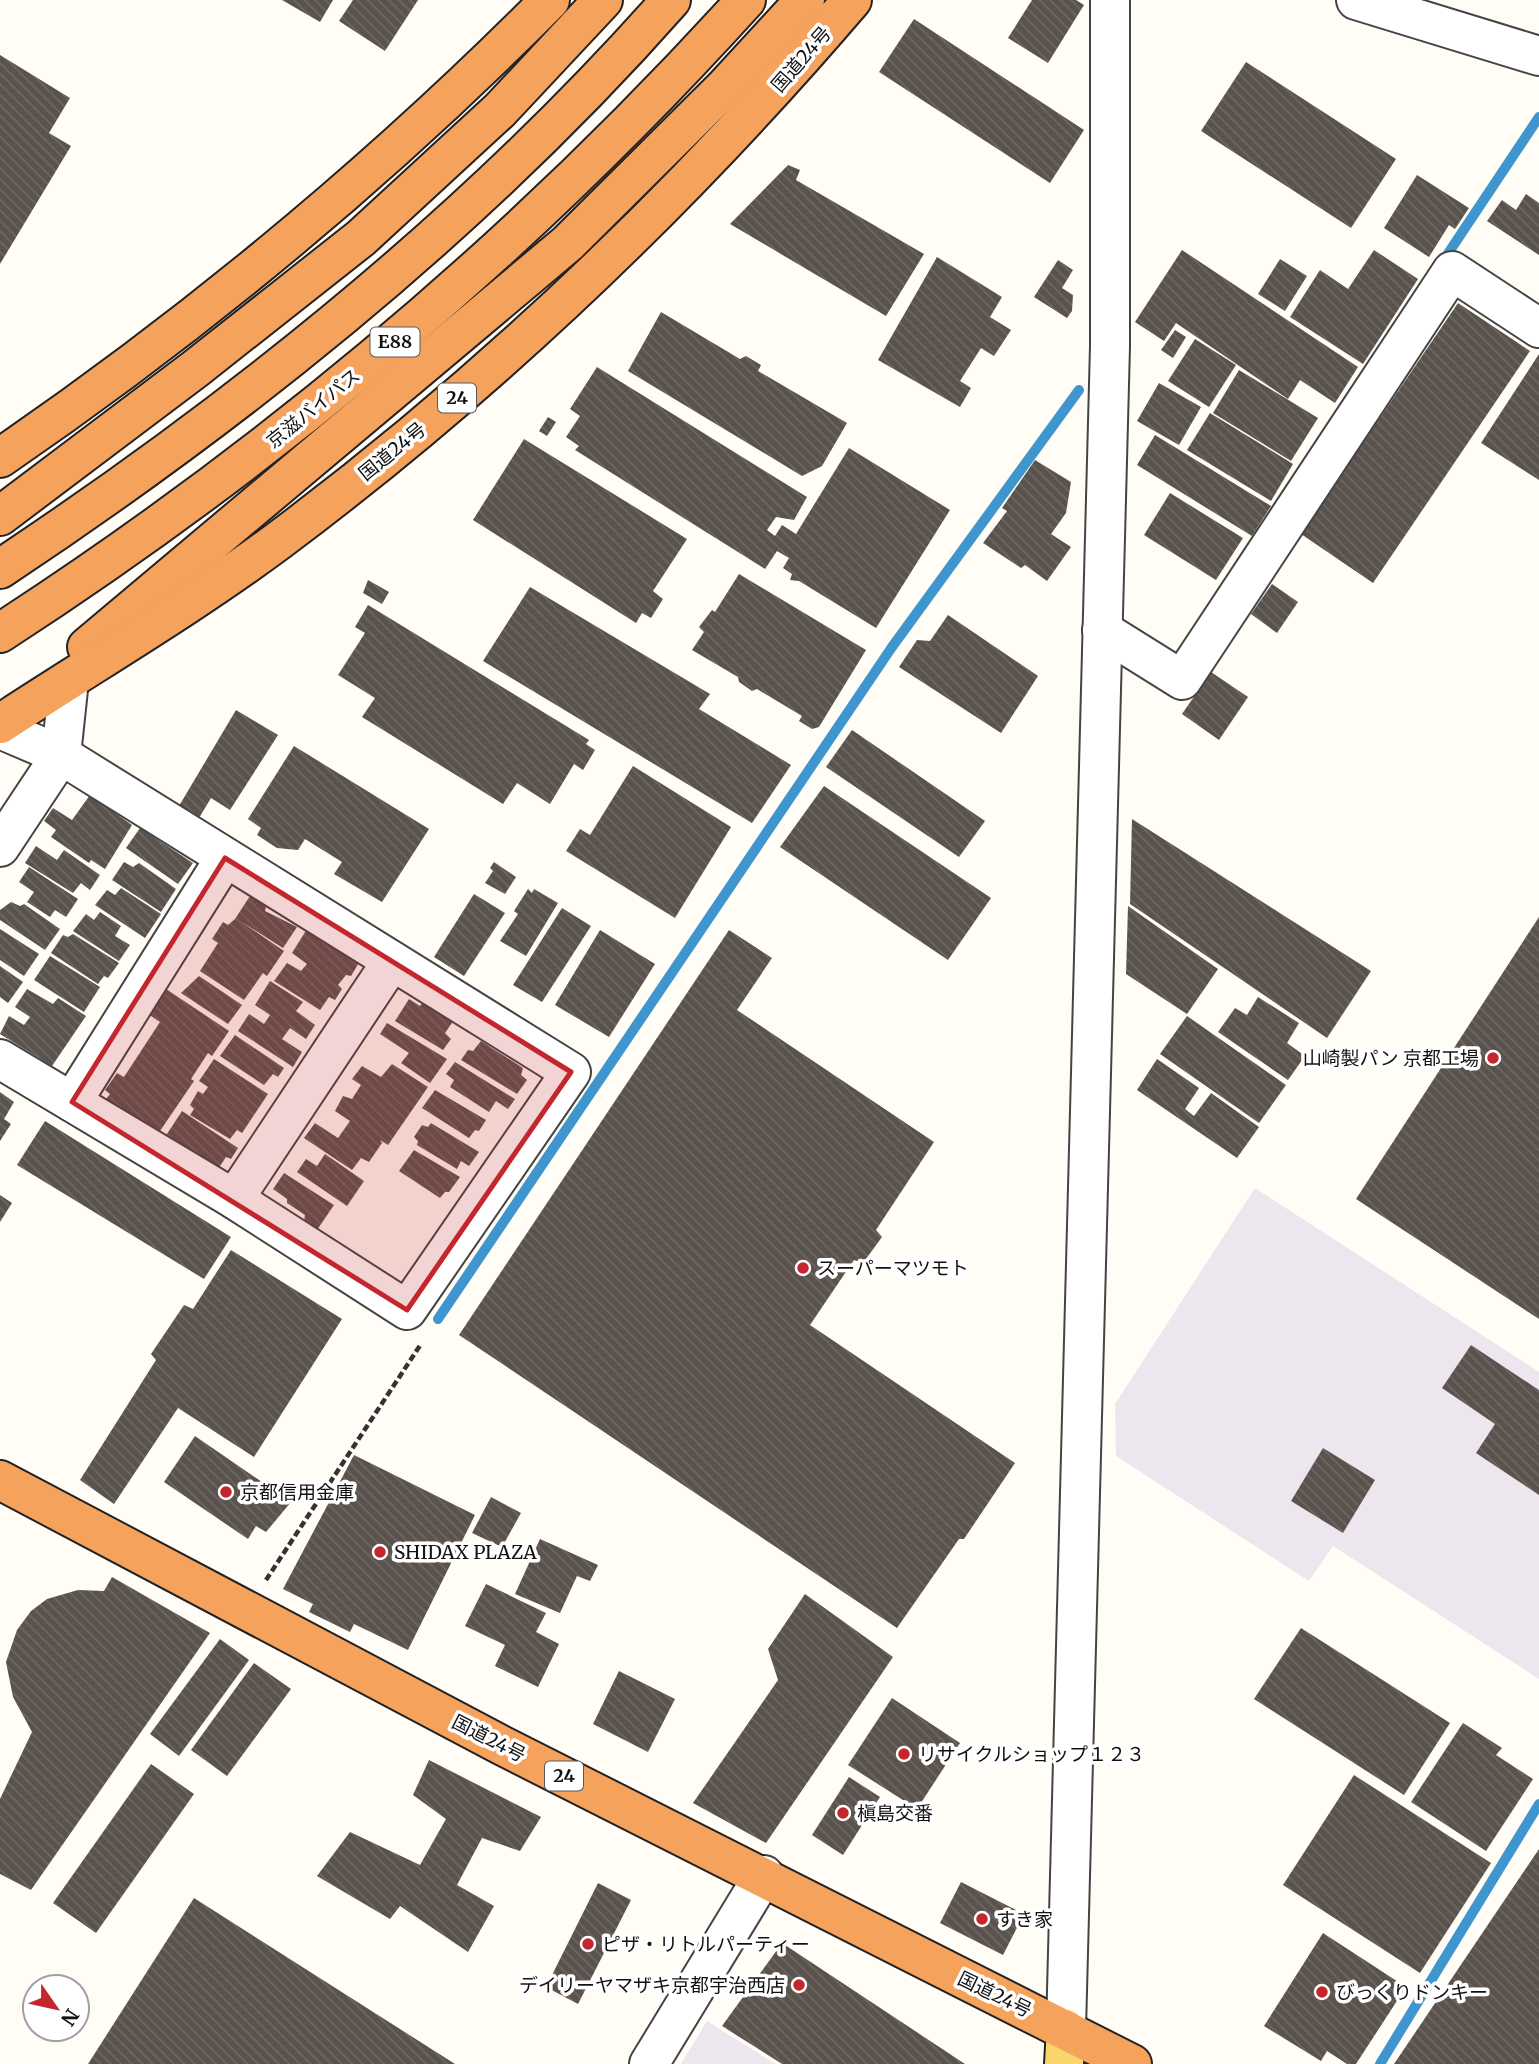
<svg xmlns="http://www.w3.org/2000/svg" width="1539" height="2064" font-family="Merriweather,'Noto Sans JP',serif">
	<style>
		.industrial { fill: #eee6ef }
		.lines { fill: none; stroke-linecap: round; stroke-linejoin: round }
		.stream { stroke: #3f96cf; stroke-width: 10 }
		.building { fill: url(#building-back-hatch) }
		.minor-casing { stroke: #444; stroke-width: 42 }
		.major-casing { stroke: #222; stroke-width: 42 }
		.highway-casing { stroke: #222; stroke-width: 42 }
		.path { stroke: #333; stroke-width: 4.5; stroke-dasharray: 7 3.5; stroke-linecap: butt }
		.minor { stroke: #fff; stroke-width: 38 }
		.major { stroke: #f9d66b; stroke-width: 38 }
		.highway { stroke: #f5a25d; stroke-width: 38 }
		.marked { fill: #c4262e; fill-opacity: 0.2; stroke: #c4262e; stroke-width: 5; stroke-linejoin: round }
		.poi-dot { fill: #c4262e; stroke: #fff; stroke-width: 2.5 }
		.labels { text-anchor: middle; stroke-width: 7; stroke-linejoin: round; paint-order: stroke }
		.shield { fill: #fff; stroke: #585858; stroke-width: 2 }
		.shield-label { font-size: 18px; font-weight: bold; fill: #111 }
		.street-label { font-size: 19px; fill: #111; stroke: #fff }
		.poi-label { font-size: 19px; fill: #111; stroke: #fff; text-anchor: start }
	</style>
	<defs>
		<pattern id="building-back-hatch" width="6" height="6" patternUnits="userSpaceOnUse" patternTransform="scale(1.75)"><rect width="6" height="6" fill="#5a524d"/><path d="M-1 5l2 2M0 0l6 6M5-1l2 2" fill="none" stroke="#6d6662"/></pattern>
	</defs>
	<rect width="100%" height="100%" fill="#fffdf5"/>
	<g class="industrial">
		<polygon points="1255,1188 1539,1372 1539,1679 1333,1546 1309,1581 1116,1456 1115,1404"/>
		<polygon points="707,2021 776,2064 681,2064"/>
	</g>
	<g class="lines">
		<g class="stream">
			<polyline points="1441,264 1539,117"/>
			<polyline points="438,1319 892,647 1079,390"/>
			<polyline points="1380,2064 1539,1804"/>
		</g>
	</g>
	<g class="building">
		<polygon points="282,0 333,0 320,22"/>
		<polygon points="353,0 418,0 385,51 339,21"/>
		<polygon points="1032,0 1076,0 1084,5 1048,63 1008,38"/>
		<polygon points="914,19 1084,130 1050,183 879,72"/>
		<polygon points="0,55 70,98 49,133 71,146 0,264"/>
		<polygon points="1246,62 1396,159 1351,228 1201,131"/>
		<polygon points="788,165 800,170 796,180 924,254 886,316 730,224"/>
		<polygon points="1417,175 1469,208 1455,229 1449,225 1429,257 1384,228"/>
		<polygon points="1526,194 1539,203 1539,255 1487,221 1502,200 1516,210"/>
		<polygon points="1182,250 1358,367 1335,403 1300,380 1288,399 1176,323 1164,341 1135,322"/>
		<polygon points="1374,250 1418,279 1363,364 1290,317 1320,270 1348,289"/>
		<polygon points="937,257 1002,297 990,317 1011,330 994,356 981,348 960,381 971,388 960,407 878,360"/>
		<polygon points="1280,259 1307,276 1285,311 1258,294"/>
		<polygon points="1058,260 1073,270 1062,288 1073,295 1072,311 1067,318 1034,297"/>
		<polygon points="1458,303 1530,351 1373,583 1301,534"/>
		<polygon points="661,312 740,359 746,356 761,365 758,371 847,423 822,466 802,476 628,371"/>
		<polygon points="1175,330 1186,337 1173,358 1161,350"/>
		<polygon points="1195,339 1236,365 1209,407 1168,381"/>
		<polygon points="1539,354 1539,480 1481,443"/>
		<polygon points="597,367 807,497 794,520 776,517 767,530 775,536 782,525 796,534 849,448 950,510 876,628 799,581 790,580 792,574 783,568 789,558 777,551 765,569 575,450 579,446 566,437 580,416 570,409"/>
		<polygon points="1239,370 1318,418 1291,461 1213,413"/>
		<polygon points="1159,383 1201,407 1179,445 1137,421"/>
		<polygon points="1210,413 1293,464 1271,501 1187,450"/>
		<polygon points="548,417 556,422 547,436 539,431"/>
		<polygon points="1155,435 1271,506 1252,536 1137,465"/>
		<polygon points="524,439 687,539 653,591 663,599 651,618 642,613 636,623 473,520"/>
		<polygon points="1035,460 1071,482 1066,513 1051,534 1071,547 1047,581 1025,565 1021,568 983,543 1007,511 1002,508"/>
		<polygon points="1170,493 1243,538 1216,580 1144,535"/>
		<polygon points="739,574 866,650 819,727 812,729 799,721 802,716 757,689 752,691 739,682 738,677 692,650 704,632 699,627 712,610 715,612"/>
		<polygon points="368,580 389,592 382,604 363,593"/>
		<polygon points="1272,584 1298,602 1277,633 1251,614"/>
		<polygon points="530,587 710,694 699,709 791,765 752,823 483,661"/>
		<polygon points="368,605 589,740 586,744 595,750 583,770 574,764 550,804 517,783 503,804 362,717 375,698 338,675 365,633 355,627"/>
		<polygon points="948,615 1038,676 1001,733 899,667 917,640 930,641"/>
		<polygon points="1211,672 1248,697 1219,740 1182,714"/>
		<polygon points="236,710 278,735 230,810 211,798 199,818 179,806"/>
		<polygon points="852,730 985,821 959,857 826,767"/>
		<polygon points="294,746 429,829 382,902 334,874 342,862 305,839 298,850 277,848 257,835 261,828 248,819"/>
		<polygon points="633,766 731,827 675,918 566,851 580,829 590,835"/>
		<polygon points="824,786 991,898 948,960 780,847"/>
		<polygon points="90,795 132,825 105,869 91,860 89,863 51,837 56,830 44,821 53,808 72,820"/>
		<polygon points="1132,819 1371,971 1327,1038 1130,904"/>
		<polygon points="140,828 193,863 178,884 126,848"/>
		<polygon points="36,846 57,860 64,850 100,875 90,890 81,883 73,893 25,863"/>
		<polygon points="124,862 133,867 139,863 176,889 161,912 112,880"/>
		<polygon points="494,862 516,877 505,894 485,883 493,871 490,868"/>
		<polygon points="29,867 78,899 66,917 55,910 50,917 27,902 34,892 19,882"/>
		<polygon points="121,888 161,914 145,938 95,905 107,890 115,895"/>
		<polygon points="528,889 532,893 534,889 558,903 526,956 500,941 518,914 514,911"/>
		<polygon points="474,894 505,913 464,976 434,957"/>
		<polygon points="250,896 266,907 265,911 297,927 283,948 240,921 284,951 267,976 263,973 244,1000 200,971 218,943 212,939 223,922 228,925 235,919"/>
		<polygon points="11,902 20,906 24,904 60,929 45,950 0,920 0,910"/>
		<polygon points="1128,906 1218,969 1187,1014 1126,974"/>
		<polygon points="562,908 591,926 542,1002 513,985"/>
		<polygon points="100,912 121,926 115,936 130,945 119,961 73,931 86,914 94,920"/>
		<polygon points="1539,917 1539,1319 1356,1199"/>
		<polygon points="0,929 39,954 24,976 0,960"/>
		<polygon points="307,929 360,961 351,976 346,975 338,985 342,989 335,1000 329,997 320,1010 274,981 287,963 301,971 307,964 292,953"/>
		<polygon points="600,930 655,964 609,1037 555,1005"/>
		<polygon points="729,930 772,958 737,1010 934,1142 876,1230 882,1237 863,1263 854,1260 810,1325 1015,1463 964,1539 959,1539 897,1628 459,1335"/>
		<polygon points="73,934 119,963 108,978 104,976 98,984 51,953 63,935 68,937"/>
		<polygon points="50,956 100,987 84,1012 34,980"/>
		<polygon points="0,966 23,982 8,1003 0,997"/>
		<polygon points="199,976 242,1005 228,1024 181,993"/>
		<polygon points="270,981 303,1002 296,1011 315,1025 306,1039 290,1028 282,1039 302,1052 293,1067 238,1031 249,1014 264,1024 270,1015 255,1005"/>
		<polygon points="27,989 53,1004 58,998 86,1016 52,1066 0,1034 9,1016 24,1025 30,1017 15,1007"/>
		<polygon points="166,989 229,1031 212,1056 208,1053 191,1079 194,1081 160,1131 106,1099 110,1094 105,1090 117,1073 124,1077 160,1022 148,1014"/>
		<polygon points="1258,997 1299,1023 1287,1043 1305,1056 1288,1080 1218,1032 1235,1008 1247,1015"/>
		<polygon points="409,999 420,1006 424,1001 454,1020 445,1033 451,1039 443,1050 395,1021"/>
		<polygon points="1187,1016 1286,1085 1259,1123 1160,1054"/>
		<polygon points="387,1023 447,1059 430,1083 401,1063 409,1053 380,1034"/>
		<polygon points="235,1035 284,1068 278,1077 273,1074 264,1085 220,1056"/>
		<polygon points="481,1041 523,1068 521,1075 527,1080 517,1094 461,1060 468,1050 473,1051"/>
		<polygon points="214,1059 268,1094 242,1133 237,1130 230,1139 190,1115 194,1109 190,1105 198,1091 203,1094 208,1087 199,1081"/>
		<polygon points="1157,1059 1199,1088 1185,1109 1194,1116 1211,1093 1259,1127 1237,1158 1137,1090"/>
		<polygon points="455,1062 515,1099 508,1109 496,1101 489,1112 450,1087 454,1080 446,1074"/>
		<polygon points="392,1064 428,1087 388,1145 380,1140 382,1143 369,1162 361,1158 352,1170 304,1138 315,1123 338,1138 350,1121 335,1111 343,1096 352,1099 361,1085 352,1079 362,1066 381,1077"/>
		<polygon points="435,1090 486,1120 479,1131 475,1130 469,1138 422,1108"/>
		<polygon points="0,1092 14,1102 4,1119 11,1124 0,1141"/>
		<polygon points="182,1111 238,1148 231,1159 226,1157 218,1169 165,1137"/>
		<polygon points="45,1121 231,1237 204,1279 17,1165"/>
		<polygon points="431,1123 479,1152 469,1166 461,1161 457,1169 417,1145 418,1141 414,1137 422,1125 428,1127"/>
		<polygon points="414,1150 460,1177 449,1192 445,1192 440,1198 399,1171"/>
		<polygon points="325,1154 364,1181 347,1206 297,1172 306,1159 317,1166"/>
		<polygon points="284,1173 334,1205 317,1230 304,1221 305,1215 287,1203 287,1199 273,1189"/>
		<polygon points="0,1195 12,1203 0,1222"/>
		<polygon points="231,1250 342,1319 254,1457 178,1408 114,1504 80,1480 156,1360 151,1354 184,1305 193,1309"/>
		<polygon points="1471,1345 1539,1390 1539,1495 1476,1453 1495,1424 1442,1388"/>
		<polygon points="195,1436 291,1502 266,1532 256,1526 248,1539 164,1482"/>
		<polygon points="1323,1448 1375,1480 1343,1533 1291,1501"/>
		<polygon points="354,1455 475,1515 408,1650 354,1624 350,1632 309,1612 313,1604 283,1589"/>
		<polygon points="491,1497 521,1513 502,1547 472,1533"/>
		<polygon points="540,1539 598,1565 590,1581 577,1576 560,1613 515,1594"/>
		<polygon points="112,1577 210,1633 31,1890 0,1874 0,1799 32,1732 13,1697 6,1662 17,1630 31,1611 47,1599 78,1590 104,1591"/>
		<polygon points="486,1584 546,1613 536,1632 559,1644 538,1687 495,1666 505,1645 465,1626"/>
		<polygon points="805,1594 893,1657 766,1843 693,1803 778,1680 768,1649"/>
		<polygon points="1301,1628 1450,1723 1404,1795 1254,1699"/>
		<polygon points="220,1639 249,1660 179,1756 150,1734"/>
		<polygon points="254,1663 291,1689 227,1776 191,1750"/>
		<polygon points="619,1671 675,1699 648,1752 593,1724"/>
		<polygon points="892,1698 960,1743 917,1809 848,1765"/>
		<polygon points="1463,1723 1502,1748 1496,1755 1533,1779 1486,1851 1411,1802"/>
		<polygon points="429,1760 541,1817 520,1851 482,1838 457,1885 494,1906 468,1952 400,1906 390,1919 317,1876 350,1832 420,1865 446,1819 413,1795"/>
		<polygon points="151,1764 194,1794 96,1933 53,1903"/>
		<polygon points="1354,1775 1491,1863 1420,1973 1283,1885"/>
		<polygon points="849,1777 880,1797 843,1855 812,1835"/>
		<polygon points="1539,1849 1539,2064 1394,2064"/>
		<polygon points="961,1882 1024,1914 1003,1955 940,1923"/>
		<polygon points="598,1883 631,1900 578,2004 546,1987"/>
		<polygon points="194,1898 455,2064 88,2064"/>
		<polygon points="1323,1933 1406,1987 1356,2064 1347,2064 1327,2051 1321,2061 1264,2026"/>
		<polygon points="782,1943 965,2064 782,2064 722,2026"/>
	</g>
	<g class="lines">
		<g class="minor-casing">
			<g id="minor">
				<polyline points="1356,0 1539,56"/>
				<polyline points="1102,630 1182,680 1452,271 1539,328"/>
				<polyline points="0,729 61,755 571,1072 407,1310 234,1199 0,1059"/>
				<polyline points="0,847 61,755 69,680"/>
				<polyline points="72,1102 225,858"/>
				<polyline points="234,1199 392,961"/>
				<polyline points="1066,2029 1110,346 1110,0"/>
				<polyline points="649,2064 764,1875"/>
			</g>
		</g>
		<g class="major-casing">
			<polyline id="major" points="1064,2064 1066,2029"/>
		</g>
		<g class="highway-casing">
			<g id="highway">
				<path d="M0,458c197,-135 382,-289 550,-458"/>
				<polyline points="0,516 195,369 361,238 500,110 603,0"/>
				<path d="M0,569c244,-162 477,-349 671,-569"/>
				<path d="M0,633c276,-179 526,-390 746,-633"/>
				<polyline points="87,647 568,243 724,88 805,0"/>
				<path d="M0,724c93,-61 189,-117 278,-183 211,-158 403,-341 574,-541"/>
				<polyline points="0,1480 503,1746 1132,2064"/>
			</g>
		</g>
		<polyline class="path" points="266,1580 421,1344"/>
		<use href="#minor" class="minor"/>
		<use href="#major" class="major"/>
		<use href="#highway" class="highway"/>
	</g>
	<path class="marked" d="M225,858l346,214 -164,238 -335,-208z"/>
	<g class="poi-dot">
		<circle cx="1493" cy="1058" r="7"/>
		<circle cx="803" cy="1268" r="7"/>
		<circle cx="226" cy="1492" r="7"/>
		<circle cx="380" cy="1552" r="7"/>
		<circle cx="904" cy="1754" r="7"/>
		<circle cx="843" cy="1813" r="7"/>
		<circle cx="982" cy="1919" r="7"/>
		<circle cx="588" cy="1944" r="7"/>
		<circle cx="799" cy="1985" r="7"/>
		<circle cx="1322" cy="1992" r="7"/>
	</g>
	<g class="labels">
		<g class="shield">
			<rect x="370.5" y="327.5" width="49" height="29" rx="5"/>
			<rect x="438" y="383.5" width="38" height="29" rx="5"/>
			<rect x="545" y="1761.5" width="38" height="29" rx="5"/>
		</g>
		<g class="shield-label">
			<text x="395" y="348">E88</text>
			<text x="457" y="404">24</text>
			<text x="564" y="1782">24</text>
		</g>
		<g class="street-label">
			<text transform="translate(801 59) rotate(-49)" y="7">国道24号</text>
			<text transform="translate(313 408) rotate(-39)" y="7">京滋バイパス</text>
			<text transform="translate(392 451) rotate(-39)" y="7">国道24号</text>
			<text transform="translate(489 1738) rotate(27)" y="7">国道24号</text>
			<text transform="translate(995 1994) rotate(26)" y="7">国道24号</text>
		</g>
		<g class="poi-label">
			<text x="1479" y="1065" text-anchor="end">山崎製パン 京都工場</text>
			<text x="817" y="1275">スーパーマツモト</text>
			<text x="240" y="1499">京都信用金庫</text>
			<text x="394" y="1559">SHIDAX PLAZA</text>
			<text x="918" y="1761">リサイクルショップ１２３</text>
			<text x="857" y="1820">槇島交番</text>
			<text x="996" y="1926">すき家</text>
			<text x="602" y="1951">ピザ・リトルパーティー</text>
			<text x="785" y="1992" text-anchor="end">デイリーヤマザキ京都宇治西店</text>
			<text x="1336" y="1999">びっくりドンキー</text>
		</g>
	</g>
	<g transform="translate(56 2008) rotate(124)"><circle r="33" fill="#ffffff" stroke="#a0a0a0" stroke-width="2"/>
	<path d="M0-5L12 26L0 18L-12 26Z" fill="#c4262e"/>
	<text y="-10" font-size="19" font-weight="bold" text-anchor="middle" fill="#111111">N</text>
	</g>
</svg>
